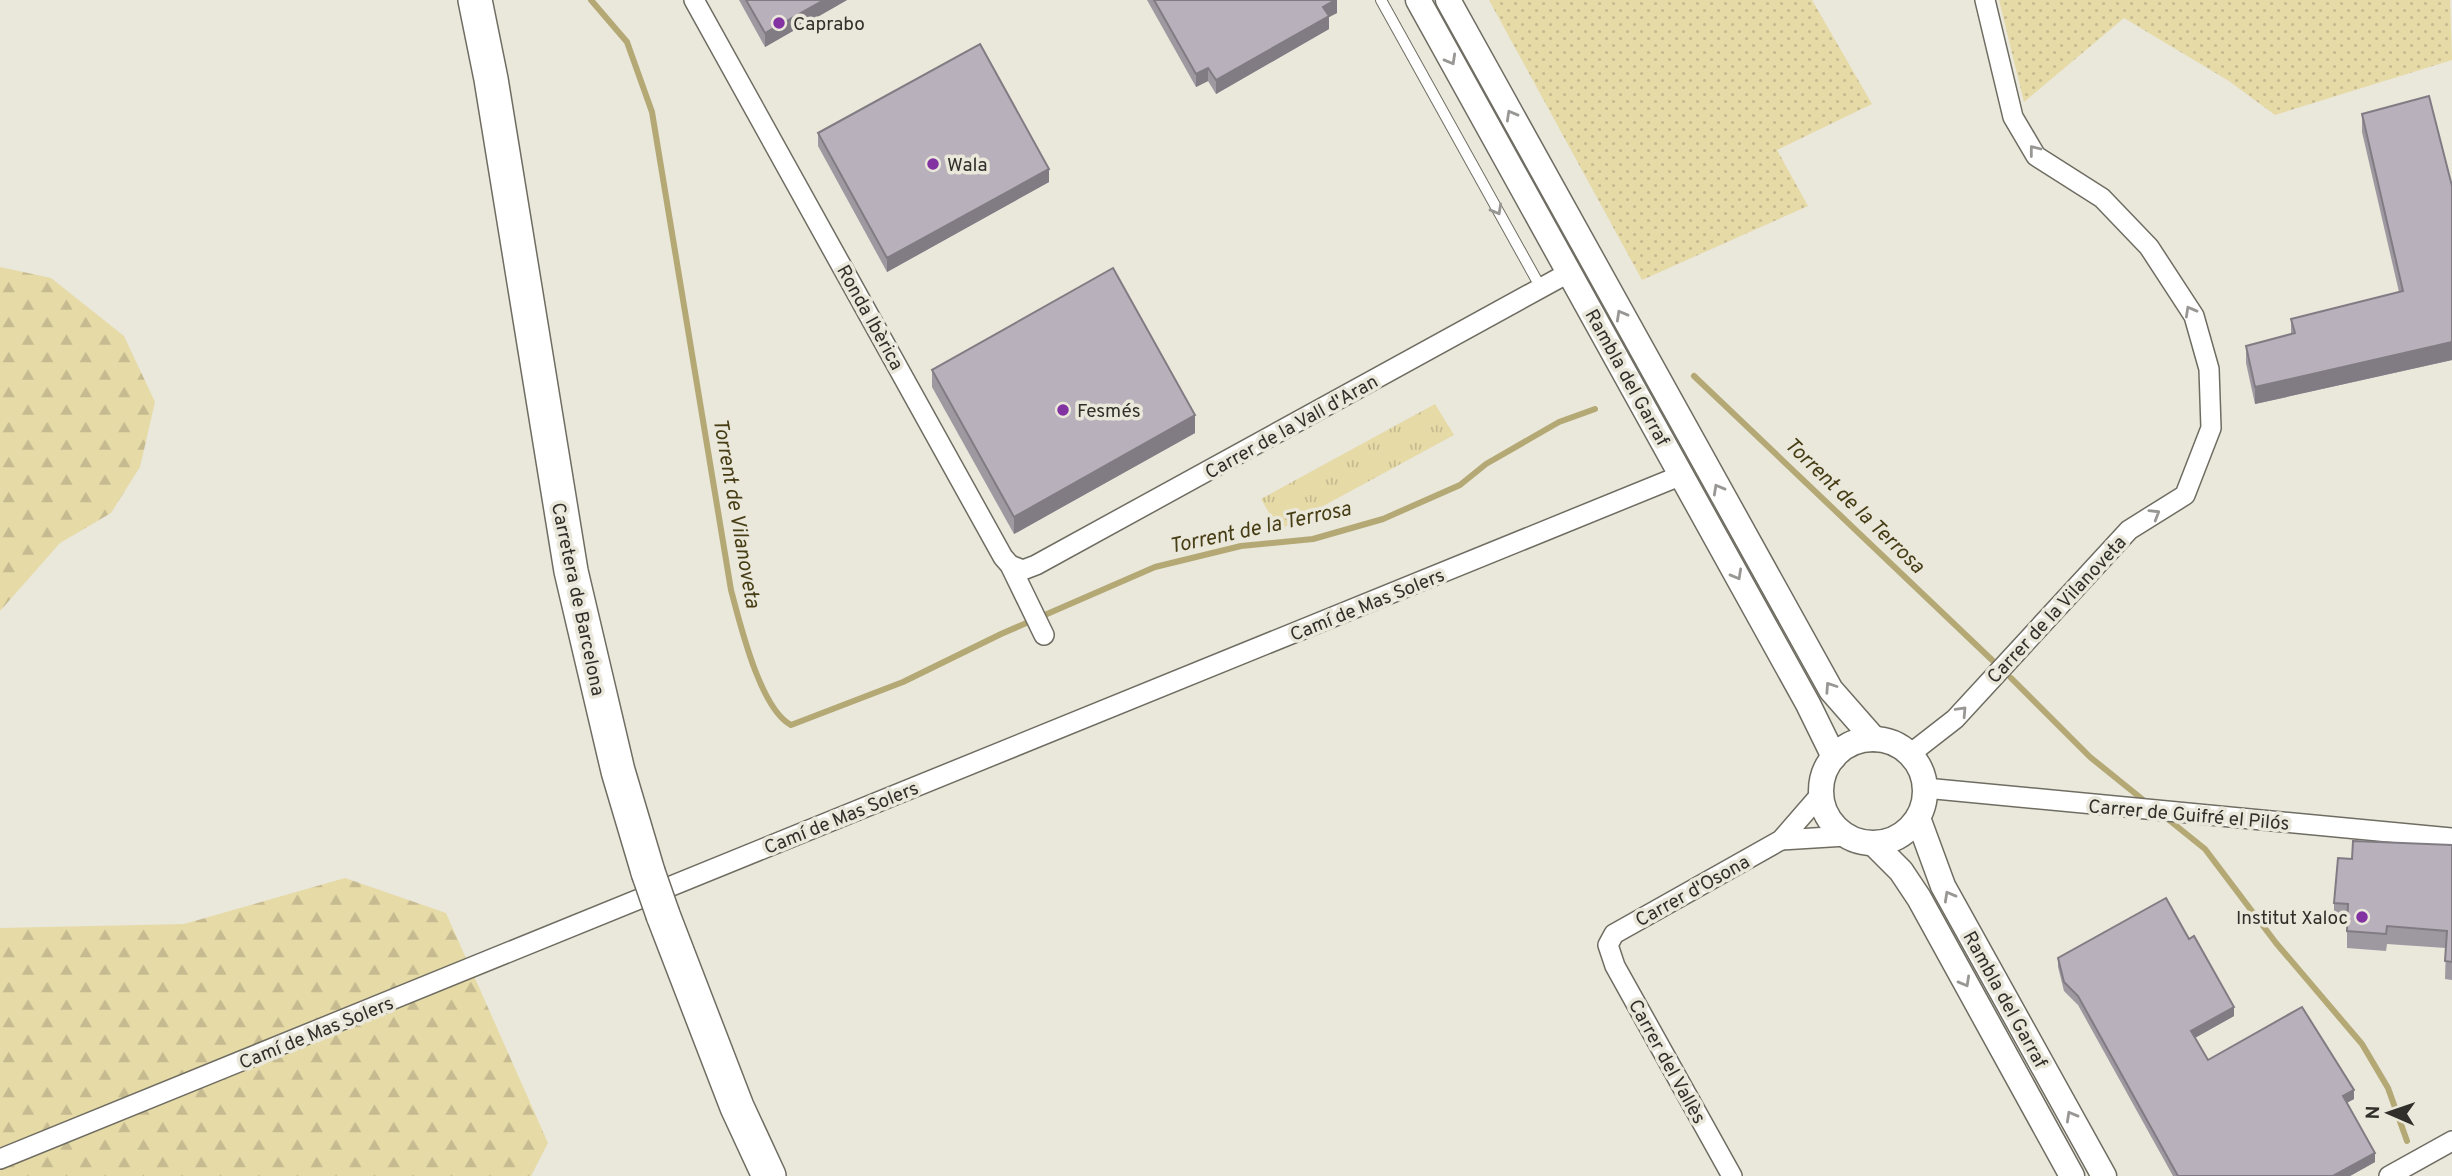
<svg xmlns="http://www.w3.org/2000/svg" width="2452" height="1176" font-family="Overpass,sans-serif">
	<style>
		.grass { fill: url(#grass-dots) }
		.forest { fill: url(#forest-firs) }
		.park { fill: url(#park-tufts) }
		.lines { fill: none; stroke-linecap: round; stroke-linejoin: round }
		.stream { stroke: #b4a875; stroke-width: 6 }
		.service-casing { stroke: #6f6d62; stroke-width: 12 }
		.minor-casing { stroke: #6f6d62; stroke-width: 22 }
		.tertiary-casing { stroke: #6f6d62; stroke-width: 27 }
		.trunk-casing { stroke: #6f6d62; stroke-width: 36 }
		.service { stroke: #fff; stroke-width: 10 }
		.minor { stroke: #fff; stroke-width: 19 }
		.tertiary { stroke: #fff; stroke-width: 24 }
		.trunk { stroke: #fff; stroke-width: 33 }
		.trunk-bridge-casing { stroke: #6f6d62; stroke-width: 36; stroke-linecap: butt }
		.trunk-bridge { stroke: #fff; stroke-width: 33 }
		.wall { fill: #9e98a1 }
		.shaded-wall { fill: #817c83 }
		.building { fill: #b8b1bb; stroke: #817c83; stroke-width: 2 }
		.oneway { stroke: #989794 }
		.poi-dot { fill: #8332a2; stroke: #eae7db; stroke-width: 2.5 }
		.labels { text-anchor: middle; stroke-width: 7; stroke-linejoin: round; paint-order: stroke }
		.poi-label { font-size: 19px; fill: #302f2a; stroke: #eae7db; text-anchor: start }
		.street-label { font-size: 19px; fill: #302f2a; stroke: #eae7db }
		.water-label { font-size: 21px; font-style: italic; fill: #463d14; stroke: #eae7db }
	</style>
	<defs>
		<pattern id="grass-dots" width="8" height="8" patternUnits="userSpaceOnUse" patternTransform="scale(1.75)"><rect width="8" height="8" fill="#e6daa7"/><path d="M2 2h.1M6 6h.1" fill="none" stroke="#c6bb90" stroke-width="1.8" stroke-linecap="round"/></pattern>
		<pattern id="forest-firs" width="22" height="20" patternUnits="userSpaceOnUse" patternTransform="scale(1.75)"><rect width="22" height="20" fill="#e6daa7"/><path d="M5 1l3.5 6h-7zM16 11l3.5 6h-7z" fill="#c6bb90"/></pattern>
		<pattern id="park-tufts" width="24" height="20" patternUnits="userSpaceOnUse" patternTransform="scale(1.75)"><rect width="24" height="20" fill="#e6daa7"/><path d="M3 7l-1-3M5 7V3M7 7l1-3M15 17l-1-3M17 17v-4M19 17l1-3" fill="none" stroke="#c6bb90"/></pattern>
	</defs>
	<rect width="100%" height="100%" fill="#eae7db"/>
	<g class="grass">
		<polygon points="1489,0 1812,0 1872,104 1777,150 1808,206 1642,280"/>
		<polygon points="1999,0 2450,0 2452,60 2275,115 2229,81 2124,18 2024,102"/>
	</g>
	<g class="forest">
		<polygon points="0,267 51,278 124,336 155,402 140,467 111,513 60,543 0,611"/>
		<polygon points="345,878 446,913 548,1143 531,1176 0,1176 0,928 184,924"/>
	</g>
	<polygon class="park" points="1435,404 1454,435 1279,530 1261,499"/>
	<g class="lines">
		<g class="stream">
			<path d="M591,0l36,42 25,70 79,478c9,33 29,119 60,135l112,-43 98,-48 154,-67 86,-21 72,-7 70,-20 77,-34 26,-21 73,-42 36,-13"/>
			<polyline points="1694,376 1992,660"/>
			<polyline points="2011,678 2090,757 2147,803"/>
			<polyline points="2164,816 2205,849 2276,943 2362,1044 2388,1088 2407,1141"/>
		</g>
		<g class="service-casing">
			<polyline id="service" points="1381,0 1541,288"/>
		</g>
		<g class="minor-casing">
			<g id="minor">
				<polyline points="694,0 1003,557 1010,565 1044,635"/>
				<polyline points="1010,565 1023,570 1036,565 1570,272"/>
				<polyline points="1910,754 1955,719 2129,530 2185,495 2211,428 2209,369 2194,316 2149,247 2102,198 2036,156 2013,117 1985,0"/>
				<polyline points="1925,788 2452,838"/>
				<polyline points="1781,840 1846,836"/>
				<polyline points="0,1159 1682,475"/>
				<polyline points="1732,1176 1615,966 1608,945 1614,934 1781,840 1821,794"/>
				<polyline points="2389,1176 2452,1141"/>
			</g>
		</g>
		<g class="tertiary-casing">
			<g id="tertiary">
				<polyline points="1418,0 1808,704 1834,757"/>
				<polyline points="1448,0 1831,690 1874,739"/>
				<circle cx="1873" cy="791" r="52"/>
				<polyline points="1918,818 1943,886 2104,1176"/>
				<polyline points="1874,844 1901,871 1919,898 2072,1176"/>
			</g>
		</g>
		<g class="trunk-casing">
			<g id="trunk">
				<polyline points="475,0 491,79 571,571 618,771 648,872"/>
				<polyline points="663,915 737,1107 769,1176"/>
			</g>
		</g>
		<use href="#service" class="service"/>
		<use href="#minor" class="minor"/>
		<use href="#tertiary" class="tertiary"/>
		<use href="#trunk" class="trunk"/>
		<g class="trunk-bridge-casing">
			<polyline id="trunk-bridge" points="648,872 663,915"/>
		</g>
		<use href="#trunk-bridge" class="trunk-bridge"/>
	</g>
	<g class="wall">
		<polygon points="739,0 847,0 765,47"/>
		<polygon points="1147,0 1337,0 1337,13 1329,17 1329,29 1216,94 1208,81 1196,87"/>
		<polygon points="2362,114 2452,360 2255,404 2246,363 2246,346 2291,334 2291,319 2399,292 2362,132"/>
		<polygon points="818,133 1049,182 887,272 818,146"/>
		<polygon points="932,370 1195,433 1014,534 932,387"/>
		<polygon points="2452,845 2452,980 2445,979 2446,948 2387,944 2386,951 2347,948 2347,921 2334,920 2334,903 2352,859"/>
		<polygon points="2058,958 2234,1016 2195,1038 2208,1060 2354,1099 2346,1103 2375,1162 2350,1176 2173,1176 2078,1005 2064,991 2058,967"/>
	</g>
	<g class="shaded-wall">
		<polygon points="824,0 847,0 765,47 765,33"/>
		<polygon points="1335,0 1337,0 1337,13 1329,17 1329,29 1216,94 1216,80 1323,7"/>
		<polygon points="1208,68 1208,81 1196,87 1196,74"/>
		<polygon points="1049,169 1049,182 887,272 887,258"/>
		<polygon points="2452,342 2452,360 2255,404 2255,387"/>
		<polygon points="1195,415 1195,433 1014,534 1014,517"/>
		<polygon points="2234,1007 2234,1016 2191,1040 2191,1031"/>
		<polygon points="2354,1090 2354,1099 2343,1105 2343,1096"/>
		<polygon points="2375,1153 2375,1162 2350,1176 2333,1176"/>
	</g>
	<g class="building">
		<polygon points="746,0 824,0 765,33"/>
		<polygon points="1154,0 1335,0 1323,7 1329,16 1216,80 1208,68 1196,74"/>
		<polygon points="980,44 1049,169 887,258 818,133"/>
		<polygon points="2429,96 2452,186 2452,342 2255,387 2246,346 2295,333 2291,319 2403,291 2362,114"/>
		<polygon points="1113,268 1195,415 1014,517 932,370"/>
		<polygon points="2353,841 2452,845 2452,962 2445,961 2447,931 2387,926 2386,934 2347,931 2348,904 2334,903 2338,858 2352,859"/>
		<polygon points="2166,898 2189,939 2194,936 2234,1007 2191,1031 2208,1060 2302,1007 2354,1090 2343,1096 2375,1153 2333,1176 2178,1176 2078,996 2064,982 2058,958"/>
	</g>
	<defs><path id="oneway-chevron" d="M-2-3.5L2.5 0L-2 3.5" fill="none" stroke-width="1.6" stroke-linecap="round" stroke-linejoin="round" transform="scale(1.75)"/></defs>
	<g class="oneway">
		<use href="#oneway-chevron" transform="translate(1451 60) rotate(61)"/>
		<use href="#oneway-chevron" transform="translate(1511 115) rotate(-119)"/>
		<use href="#oneway-chevron" transform="translate(2034 150) rotate(-128)"/>
		<use href="#oneway-chevron" transform="translate(1497 210) rotate(61)"/>
		<use href="#oneway-chevron" transform="translate(2190 311) rotate(-119)"/>
		<use href="#oneway-chevron" transform="translate(1621 315) rotate(-119)"/>
		<use href="#oneway-chevron" transform="translate(1718 489) rotate(-119)"/>
		<use href="#oneway-chevron" transform="translate(2155 514) rotate(-31)"/>
		<use href="#oneway-chevron" transform="translate(1737 575) rotate(61)"/>
		<use href="#oneway-chevron" transform="translate(1830 687) rotate(-124)"/>
		<use href="#oneway-chevron" transform="translate(1962 711) rotate(-47)"/>
		<use href="#oneway-chevron" transform="translate(1949 896) rotate(-119)"/>
		<use href="#oneway-chevron" transform="translate(1965 982) rotate(61)"/>
		<use href="#oneway-chevron" transform="translate(2071 1116) rotate(-119)"/>
	</g>
	<g class="poi-dot">
		<circle cx="779" cy="23" r="7"/>
		<circle cx="933" cy="164" r="7"/>
		<circle cx="1063" cy="410" r="7"/>
		<circle cx="2362" cy="917" r="7"/>
	</g>
	<g class="labels">
		<g class="poi-label">
			<text x="793" y="30">Caprabo</text>
			<text x="947" y="171">Wala</text>
			<text x="1077" y="417">Fesmés</text>
			<text x="2348" y="924" text-anchor="end">Institut Xaloc</text>
		</g>
		<g class="street-label">
			<text transform="translate(871 317) rotate(61)" y="7">Ronda Ibèrica</text>
			<text transform="translate(1628 377) rotate(61)" y="7">Rambla del Garraf</text>
			<text transform="translate(1291 426) rotate(-29)" y="7">Carrer de la Vall d'Aran</text>
			<text transform="translate(579 599) rotate(78)" y="7">Carretera de Barcelona</text>
			<text transform="translate(1367 604) rotate(-22)" y="7">Camí de Mas Solers</text>
			<text transform="translate(2056 609) rotate(-47)" y="7">Carrer de la Vilanoveta</text>
			<text transform="translate(2189 814) rotate(5)" y="7">Carrer de Guifré el Pilós</text>
			<text transform="translate(841 817) rotate(-22)" y="7">Camí de Mas Solers</text>
			<text transform="translate(1692 890) rotate(-29)" y="7">Carrer d'Osona</text>
			<text transform="translate(2006 999) rotate(61)" y="7">Rambla del Garraf</text>
			<text transform="translate(316 1032) rotate(-22)" y="7">Camí de Mas Solers</text>
			<text transform="translate(1668 1061) rotate(61)" y="7">Carrer del Vallès</text>
		</g>
		<g class="water-label">
			<text transform="translate(1855 505) rotate(44)" y="7">Torrent de la Terrosa</text>
			<text transform="translate(737 513) rotate(80)" y="7">Torrent de Vilanoveta</text>
			<text transform="translate(1260 527) rotate(-12)" y="7">Torrent de la Terrosa</text>
		</g>
	</g>
	<g transform="translate(2389 1113) rotate(272)" stroke="#eae7db" stroke-width="5" paint-order="stroke">
	<path d="M0-5L12 26L0 18L-12 26Z" fill="#302f2a"/>
	<text y="-10" font-size="19" font-weight="bold" text-anchor="middle" fill="#302f2a">N</text>
	</g>
</svg>
